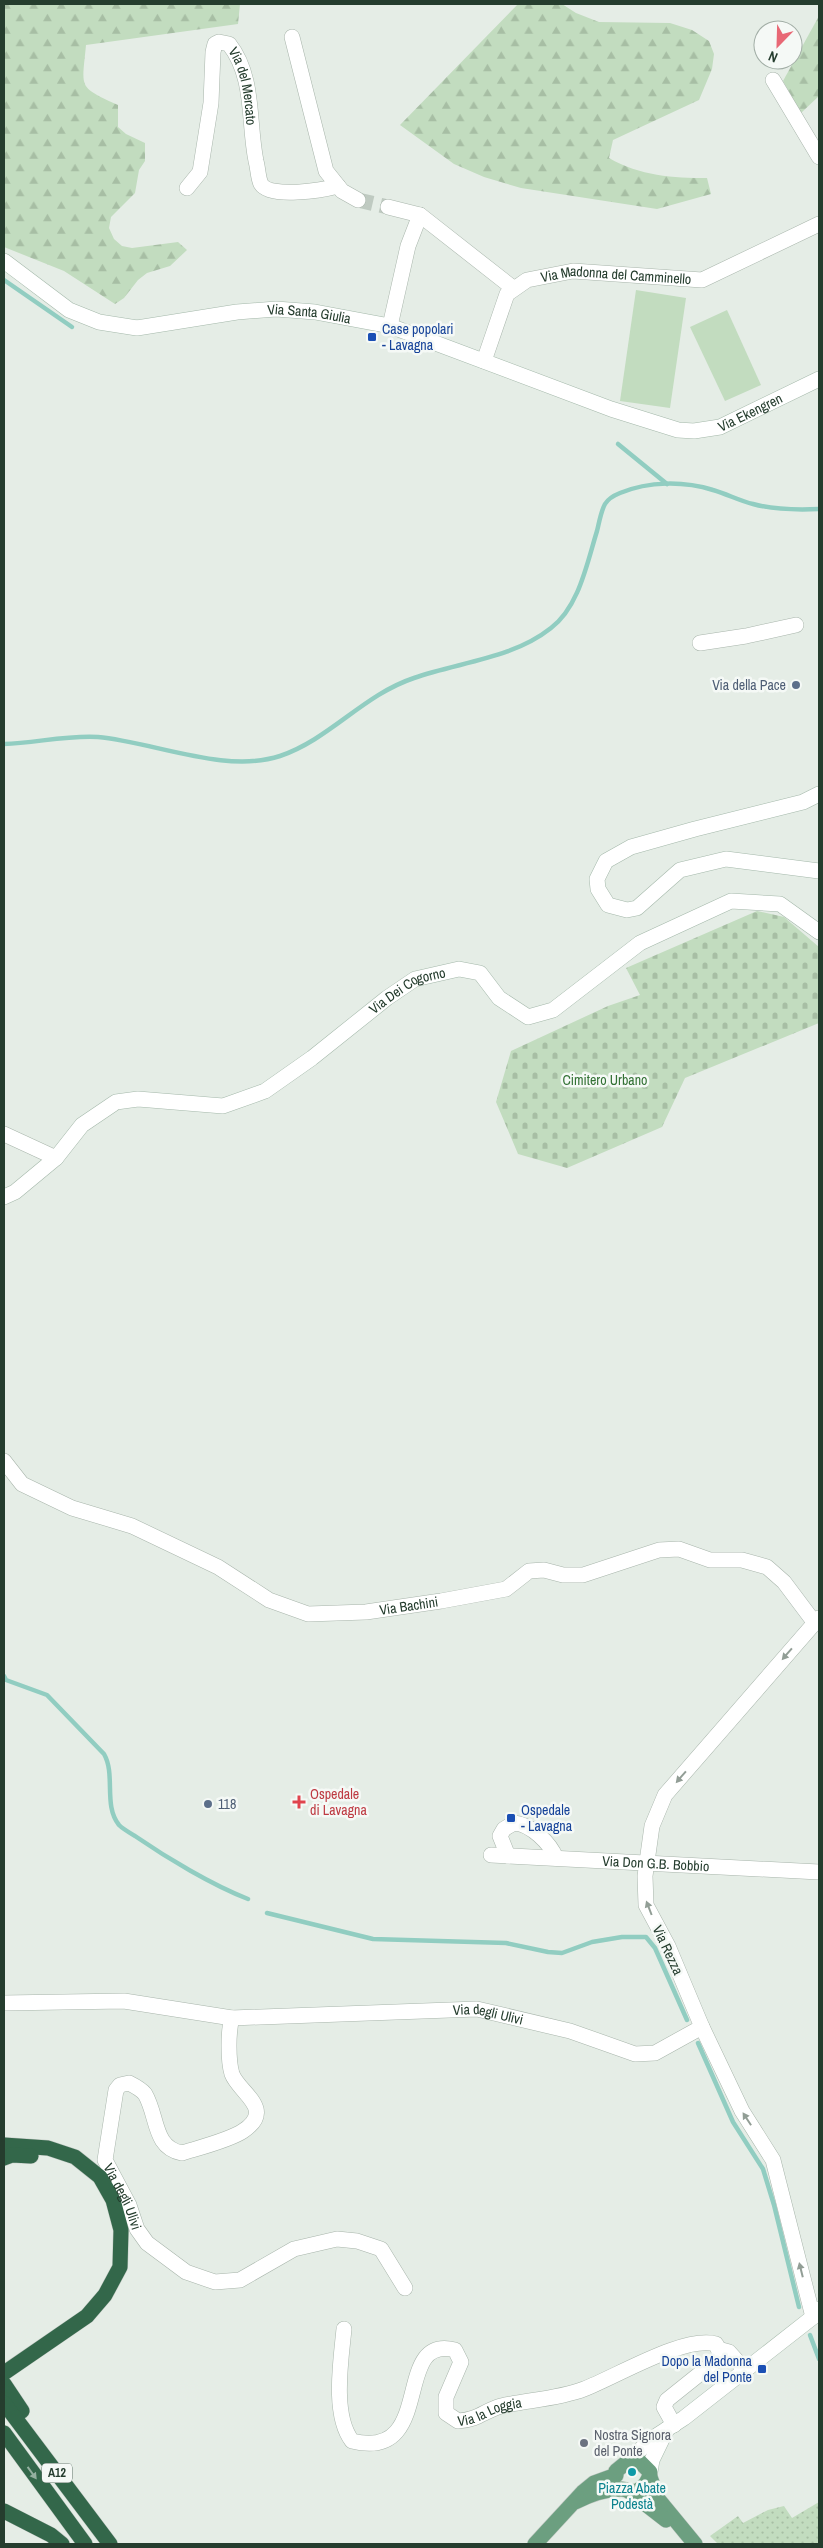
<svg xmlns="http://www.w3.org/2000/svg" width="823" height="2548" font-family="'Archivo Narrow',sans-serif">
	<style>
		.grass { fill: url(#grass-dots) }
		.forest { fill: url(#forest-firs) }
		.cemetery { fill: url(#cemetery-stones) }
		.pitch { fill: #c2dcbf }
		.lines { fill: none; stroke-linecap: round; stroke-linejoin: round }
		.stream { stroke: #91cdc1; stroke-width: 4.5 }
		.street-tunnel { stroke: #bfcac1; stroke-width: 15; stroke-dasharray: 15 8; stroke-linecap: butt }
		.street-casing { stroke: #a8b5ab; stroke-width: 16 }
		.secondary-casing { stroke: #a4b8aa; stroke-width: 16 }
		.primary-casing { stroke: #c2c9c4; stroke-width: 16 }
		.highway-casing { stroke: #c2c9c4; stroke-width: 16 }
		.street { stroke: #fff; stroke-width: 15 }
		.secondary { stroke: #fff; stroke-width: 15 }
		.primary { stroke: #6c9f80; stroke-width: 15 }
		.highway { stroke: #33674a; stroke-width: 15 }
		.oneway { fill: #929e96 }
		.oneway2 { fill: #94b0a0 }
		.transit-dot { fill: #1a4fb4; stroke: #f5f9f6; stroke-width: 2 }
		.service-dot { fill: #5c6f8a; stroke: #f5f9f6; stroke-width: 2 }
		.health-dot { fill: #e0444e; stroke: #f5f9f6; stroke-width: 2 }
		.worship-dot { fill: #6b7280; stroke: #f5f9f6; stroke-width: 2 }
		.culture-dot { fill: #0f9aa8; stroke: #f5f9f6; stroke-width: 2 }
		.labels { text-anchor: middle; stroke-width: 5; stroke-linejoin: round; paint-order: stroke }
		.shield { fill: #f5f9f6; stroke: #63756a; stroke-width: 1 }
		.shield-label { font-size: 12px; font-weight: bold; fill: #253d2e }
		.street-label { font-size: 14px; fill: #253d2e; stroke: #f5f9f6 }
		.transit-label { font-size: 14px; fill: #164399; stroke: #f5f9f6; text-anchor: start }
		.service-label { font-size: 14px; fill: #4e5e75; stroke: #f5f9f6; text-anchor: end }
		.park-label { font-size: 14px; fill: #327134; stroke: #f5f9f6 }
		.health-label { font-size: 14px; fill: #be3a42; stroke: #f5f9f6; text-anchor: start }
		.worship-label { font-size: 14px; fill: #5b616d; stroke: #f5f9f6; text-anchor: start }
		.culture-label { font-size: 14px; fill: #0d838f; stroke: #f5f9f6 }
	</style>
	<defs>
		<pattern id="grass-dots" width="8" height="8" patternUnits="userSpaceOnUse" patternTransform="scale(1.25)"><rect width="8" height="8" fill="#c2dcbf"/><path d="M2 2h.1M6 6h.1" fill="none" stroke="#a7bea4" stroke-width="1.8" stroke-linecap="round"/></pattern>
		<pattern id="forest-firs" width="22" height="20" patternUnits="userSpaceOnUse" patternTransform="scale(1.25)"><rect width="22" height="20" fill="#c2dcbf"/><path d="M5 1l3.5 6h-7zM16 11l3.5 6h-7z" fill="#a7bea4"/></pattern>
		<pattern id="cemetery-stones" width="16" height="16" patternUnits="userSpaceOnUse" patternTransform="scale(1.25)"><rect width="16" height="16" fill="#c2dcbf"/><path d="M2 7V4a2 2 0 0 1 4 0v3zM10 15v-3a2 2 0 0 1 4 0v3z" fill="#a7bea4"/></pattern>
	</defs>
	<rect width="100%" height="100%" fill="#e5ede6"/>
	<polygon class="grass" points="819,2502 819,2544 718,2544 710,2536 738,2516 743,2523 768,2510 784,2506 792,2518"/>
	<g class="forest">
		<path d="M4,4h236l-2,20 -152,21c-4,44 -9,41 32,60v22l8,7 19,9v18l-6,9 -4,23 -24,24 -2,11 5,11 8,7 10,2 46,-6 9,8 -17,16 -23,7 -9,7 -14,18 -9,6 -51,-33 -60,-24z"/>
		<path d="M518,4h44l14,9 23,9 71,1 22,7 17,11 5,13 -2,15 -13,31 -86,40 -4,18c31,18 64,20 98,20l4,16 -54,15 -136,-21 -37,-11 -30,-13 -54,-39z"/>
		<polygon points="819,16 819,96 801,113 783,81"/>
	</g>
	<polygon class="cemetery" points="757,911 784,917 819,947 819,1023 685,1078 662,1127 567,1168 518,1154 496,1102 511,1051 608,1006 640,995 626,968"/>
	<g class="pitch">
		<polygon points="636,290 686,298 670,408 620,401"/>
		<polygon points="727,310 761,385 725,401 690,327"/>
	</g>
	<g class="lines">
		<g class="stream">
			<polyline points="4,280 72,327"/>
			<polyline points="618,444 667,484"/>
			<path d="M4,744c32,-1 62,-9 94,-7 55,5 127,37 182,19 50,-17 83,-61 134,-78 45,-16 98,-19 137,-50 28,-21 36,-65 46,-97 2,-8 4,-20 8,-27 3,-5 10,-9 15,-11 29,-12 64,-12 93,-3 14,4 27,11 40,14 22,6 44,6 66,5"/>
			<path d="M4,1676l2,4 41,15 57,59c12,21 -1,51 15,71 4,4 11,8 16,11 32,22 77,49 113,63"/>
			<polyline points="267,1913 373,1939 506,1943 548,1952 562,1953 592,1942 622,1937 646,1937 655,1948 687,2020"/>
			<polyline points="698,2043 733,2122 763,2169 774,2205 799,2307"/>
			<polyline points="810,2335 819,2359"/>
		</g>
		<polyline class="street-tunnel" points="358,200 388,207"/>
		<g class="street-casing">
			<g id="street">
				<polyline points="292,37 326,171 342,191 358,200"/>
				<polyline points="773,80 819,157"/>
				<path id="s1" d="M187,188l13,-16 11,-69 2,-51 2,-8 4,-2 10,2c26,33 19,78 27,117 2,7 2,17 5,23 9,15 62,6 77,2"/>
				<polyline points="388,207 420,215 513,288"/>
				<polyline points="390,326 408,246 420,215"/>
				<path id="s2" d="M484,361l23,-67 20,-14 46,-9 129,9 117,-56"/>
				<polyline points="700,643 746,636 796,625"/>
				<polyline points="4,1134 56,1158"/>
				<path id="s3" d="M4,1461l18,23 50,24 60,18 86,41 51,33 39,14 58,-2 75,-11 65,-12 23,-18 15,-1 19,5h20l76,-25 20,-1 31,11h32l25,7 17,15 30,40"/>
				<path id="s4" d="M491,1855l328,17"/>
				<path d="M508,1856l-8,-20 4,-7 10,-6c17,1 36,20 42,35"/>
				<path id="s5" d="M4,2003l120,-2 108,17 245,-9 93,22 65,23 20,-1 47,-26"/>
				<path id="s6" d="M232,2018c-4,13 -4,43 0,56 7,19 44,35 11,57 -13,9 -45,17 -61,22 -29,-5 -24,-37 -37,-59 -4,-5 -10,-8 -16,-11l-9,2 -4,5 -11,70 24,45 8,24 10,14 39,29 29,10 25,-2 54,-31 43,-10 20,2 24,8 24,39"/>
				<polyline points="813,2317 773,2160 742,2111 702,2027 668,1946 646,1905 645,1876 652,1826 665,1795 819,1618"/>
				<path id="s7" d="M344,2329c-3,31 -12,86 8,112 85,21 39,-108 103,-91l6,12 -15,35v16l12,8c20,-1 26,-10 43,-15 27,-6 57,-7 83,-17 32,-12 100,-54 132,-45l4,8 -3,8 -50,40 -3,7 10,18"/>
				<polyline points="718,2349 729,2352 745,2370"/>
			</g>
		</g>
		<g class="secondary-casing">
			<g id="secondary">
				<path id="s8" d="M4,261l65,49 30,12 38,6 100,-16 39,-3 39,3 75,14 221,83 67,21 16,1 26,-4 99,-48"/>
				<polyline points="819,794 803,802 695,829 631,847 606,861 597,879 598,889 608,905 627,910 637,908 680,870 726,859 819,871"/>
				<path id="s9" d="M4,1197l11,-5 41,-34 26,-33 34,-23 22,-3 85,7 42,-15 47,-33 75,-60 28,-19 44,-10 21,4 19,25 29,19 25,-7 87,-67 91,-42 49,3 39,28"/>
				<polyline points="632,2458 650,2440 684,2418 813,2317 819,2309"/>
				<polyline points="650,2472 652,2460 667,2429"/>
			</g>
		</g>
		<g class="primary-casing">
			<g id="primary">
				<polyline points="650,2477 658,2499 695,2544"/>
				<polyline points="630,2492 666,2520"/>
				<path d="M535,2544l48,-52 11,-9 22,-8v-4l16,-13 7,3 11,11c0,7 -6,16 -13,19 -6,2 -10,-2 -16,-2 -16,0 -32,6 -46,13"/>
			</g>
		</g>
		<g class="highway-casing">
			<g id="highway">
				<polyline points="4,2145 48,2148 75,2157 100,2177 113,2200 121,2230 120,2267 105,2295 87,2316 4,2373"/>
				<polyline points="4,2158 12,2155 31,2156"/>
				<polyline points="4,2384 22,2411"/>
				<polyline points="4,2403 110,2544"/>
				<polyline points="4,2433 85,2544"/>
				<polyline points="4,2511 51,2535 62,2544"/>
			</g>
		</g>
		<use href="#street" class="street"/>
		<use href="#secondary" class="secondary"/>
		<use href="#primary" class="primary"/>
		<use href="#highway" class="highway"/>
	</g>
	<defs><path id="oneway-solid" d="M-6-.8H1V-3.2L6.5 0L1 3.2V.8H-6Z" transform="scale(1.25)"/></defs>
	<g class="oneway">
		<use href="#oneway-solid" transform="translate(787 1654) rotate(131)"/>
		<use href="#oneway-solid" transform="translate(681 1777) rotate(131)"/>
		<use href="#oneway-solid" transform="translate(649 1908) rotate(-111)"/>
		<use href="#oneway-solid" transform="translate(747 2119) rotate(-123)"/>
		<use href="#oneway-solid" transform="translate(801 2270) rotate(-104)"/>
	</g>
	<use class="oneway2" href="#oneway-solid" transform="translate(32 2473) rotate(54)"/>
	<g class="transit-dot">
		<rect x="367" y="332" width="10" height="10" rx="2.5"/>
		<rect x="506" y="1813" width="10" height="10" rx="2.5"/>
		<rect x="757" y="2364" width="10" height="10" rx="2.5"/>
	</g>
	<g class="service-dot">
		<circle cx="796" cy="685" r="5"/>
		<circle cx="208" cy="1804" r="5"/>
	</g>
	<path class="health-dot" d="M296.5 1794.5h5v5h5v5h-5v5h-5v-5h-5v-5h5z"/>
	<circle class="worship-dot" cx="584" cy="2443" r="5"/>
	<circle class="culture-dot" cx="632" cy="2472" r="5"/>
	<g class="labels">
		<rect class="shield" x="42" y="2463.5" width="30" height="19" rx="4"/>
		<g class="shield-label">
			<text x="57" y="2477">A12</text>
		</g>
		<g class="street-label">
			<text dy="5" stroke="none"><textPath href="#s1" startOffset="210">Via del Mercato</textPath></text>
			<text dy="5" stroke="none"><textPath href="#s2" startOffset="185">Via Madonna del Camminello</textPath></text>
			<text dy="5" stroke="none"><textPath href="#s8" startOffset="326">Via Santa Giulia</textPath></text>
			<text dy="5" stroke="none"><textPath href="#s8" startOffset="790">Via Ekengren</textPath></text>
			<text dy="5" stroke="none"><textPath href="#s9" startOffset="476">Via Dei Cogorno</textPath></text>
			<text dy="5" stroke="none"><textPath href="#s3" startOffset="446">Via Bachini</textPath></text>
			<text dy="5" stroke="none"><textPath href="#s4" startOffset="165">Via Don G.B. Bobbio</textPath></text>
			<text transform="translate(668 1950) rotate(65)" y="5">Via Rezza</text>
			<text dy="5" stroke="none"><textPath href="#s5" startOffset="486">Via degli Ulivi</textPath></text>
			<text dy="5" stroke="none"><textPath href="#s6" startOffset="412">Via degli Ulivi</textPath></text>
			<text dy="5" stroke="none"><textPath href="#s7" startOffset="390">Via la Loggia</textPath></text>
		</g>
		<g class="transit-label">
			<text x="382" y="334">Case popolari<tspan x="382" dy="16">- Lavagna</tspan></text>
			<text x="521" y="1815">Ospedale<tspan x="521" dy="16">- Lavagna</tspan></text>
			<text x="752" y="2366" text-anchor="end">Dopo la Madonna<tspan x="752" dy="16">del Ponte</tspan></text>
		</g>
		<g class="service-label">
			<text x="786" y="690">Via della Pace</text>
			<text x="218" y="1809" text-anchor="start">118</text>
		</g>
		<g class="park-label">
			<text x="605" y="1085">Cimitero Urbano</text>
		</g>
		<g class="health-label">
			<text x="310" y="1799">Ospedale<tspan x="310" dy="16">di Lavagna</tspan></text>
		</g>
		<g class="worship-label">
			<text x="594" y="2440">Nostra Signora<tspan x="594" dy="16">del Ponte</tspan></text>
		</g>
		<g class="culture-label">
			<text x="632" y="2493">Piazza Abate<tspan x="632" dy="16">Podestà</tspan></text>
		</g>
	</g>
	<rect width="823" height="2548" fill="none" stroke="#253d2e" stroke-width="10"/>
	<g transform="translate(778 45) rotate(203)"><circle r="24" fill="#f5f9f6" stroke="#a2aea6"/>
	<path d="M0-4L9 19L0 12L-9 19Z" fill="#e86875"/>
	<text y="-8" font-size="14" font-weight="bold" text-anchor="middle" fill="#253d2e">N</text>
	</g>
</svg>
